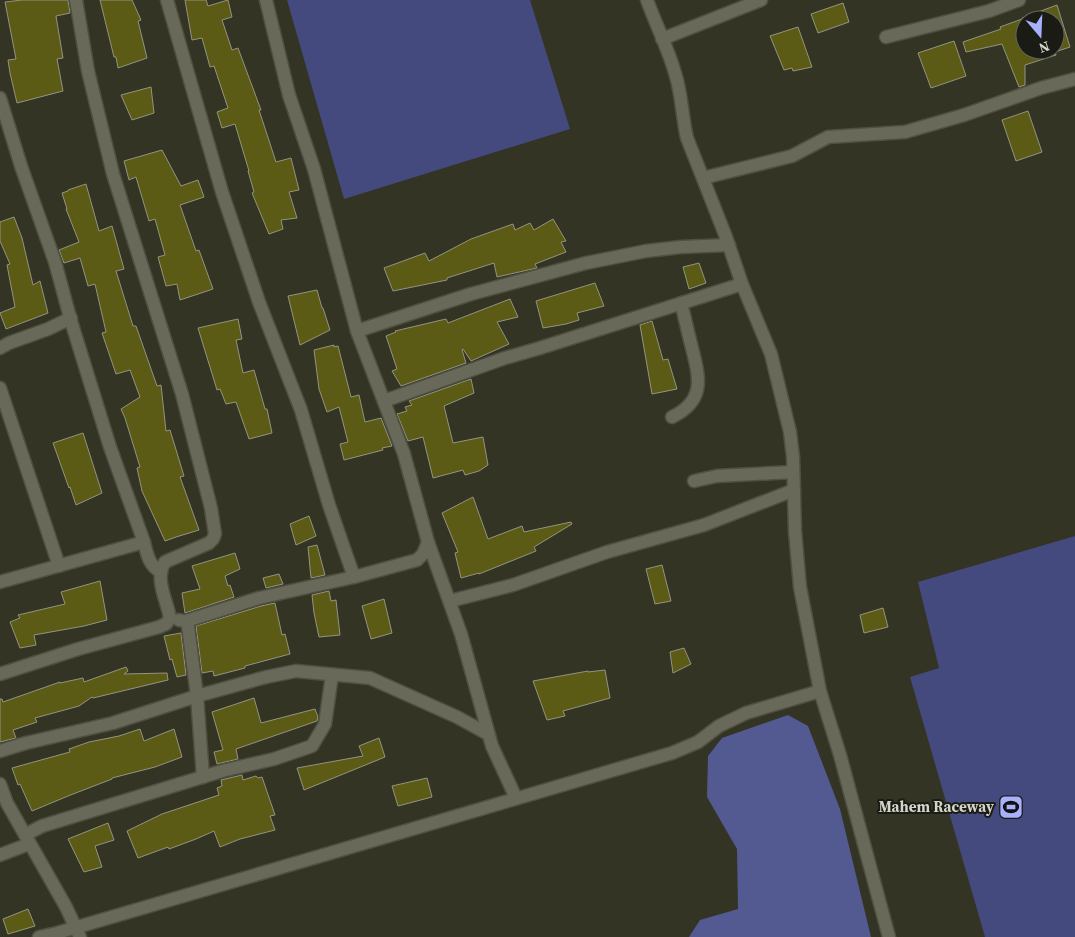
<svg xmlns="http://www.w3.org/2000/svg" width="1075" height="937" font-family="'Source Serif 4',serif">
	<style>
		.green { fill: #44497e }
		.forest { fill: #535991 }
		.building { fill: #5b5b15; stroke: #939482; fill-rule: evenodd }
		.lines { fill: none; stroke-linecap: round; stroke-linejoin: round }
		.street-casing { stroke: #4f4f42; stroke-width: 15 }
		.street { stroke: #686958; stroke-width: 12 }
		.labels { text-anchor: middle; stroke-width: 4; stroke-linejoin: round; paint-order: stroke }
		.poi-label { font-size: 15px; font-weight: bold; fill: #d3d4ca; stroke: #1a1b14; text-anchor: end }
	</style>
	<rect width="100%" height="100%" fill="#333424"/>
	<g class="green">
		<polygon points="287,0 530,0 570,129 344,199"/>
		<polygon points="1075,536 1075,937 985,937 910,677 939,668 918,582"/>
	</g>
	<polygon class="forest" points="788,715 808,726 840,809 871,937 689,937 700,920 738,909 737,849 707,797 708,756 722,738"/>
	<g class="building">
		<polygon points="22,0 68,0 70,13 56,16 63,58 57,59 63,91 17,103 10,73 8,60 16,59 5,2"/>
		<polygon points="100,0 132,0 141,20 138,21 147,58 118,68 116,57 114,57"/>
		<polygon points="185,0 206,0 208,6 228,0 232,17 222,20 232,50 238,48 261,110 259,110 276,162 291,158 299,190 289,192 297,218 281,220 283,229 269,234 252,193 254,192 248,171 249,171 235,124 222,128 217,112 228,108 214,66 210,67 202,38 192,40"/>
		<polygon points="843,3 849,22 818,33 811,14"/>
		<path d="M1057,5l13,42 -15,5 1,3 -31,10v20l-6,2 -17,-43 -36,8 -3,-10 38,-13 -1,-2 22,-8v-1zM1025,20h30v30h-30z"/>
		<polygon points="798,27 812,67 793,71 792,68 784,70 770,36"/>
		<polygon points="954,41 966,76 931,88 918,53"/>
		<polygon points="151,87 154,113 132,120 121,95"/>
		<polygon points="1028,111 1042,152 1016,161 1002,120"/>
		<polygon points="162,150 181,186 198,180 204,197 180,205 196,251 199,250 213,289 180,300 177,284 166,286 158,257 165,255 155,219 149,221 136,177 129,180 124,161"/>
		<polygon points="86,184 99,231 112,226 124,269 116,271 133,326 136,326 157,386 161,385 166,431 170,430 184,476 180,477 199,530 176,537 165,541 142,491 137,468 140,467 125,418 121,409 140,397 130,370 116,374 102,333 106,332 95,284 88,286 80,258 64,263 59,250 79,242 66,209 67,209 62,193 68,191 68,190"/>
		<polygon points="14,217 22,238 33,285 40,281 48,313 6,329 0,313 15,307 7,265 10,264 0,241 0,222"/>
		<polygon points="553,219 566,241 561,242 566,252 535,264 537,268 497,277 494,263 447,278 447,280 393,291 384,268 425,253 429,261 471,239 513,224 515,230 530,223 534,230"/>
		<polygon points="699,263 706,283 689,289 683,267"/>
		<polygon points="595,283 604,306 577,313 579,320 566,324 543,328 536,301"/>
		<polygon points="317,290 322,308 323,308 330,330 300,345 288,296"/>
		<polygon points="510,299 518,317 497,322 509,344 471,361 463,349 462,350 466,363 401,386 392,371 397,369 386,336 396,332 395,331 446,319 448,323"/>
		<polygon points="238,319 242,339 236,340 243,373 254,370 265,409 267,409 272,433 249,439 236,402 226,404 220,389 217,390 198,328"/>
		<polygon points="652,321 663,360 668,359 677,389 652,394 640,325"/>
		<polygon points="334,345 334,347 338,346 351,397 359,395 365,422 381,418 392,446 382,448 383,450 344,460 340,444 348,442 339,407 327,412 319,389 314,350"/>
		<polygon points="471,379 474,393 444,406 453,443 483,437 488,465 479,471 465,475 463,470 433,478 423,437 408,441 397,414 407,411 405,407 412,405 409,401"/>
		<polygon points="83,433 102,493 76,505 70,487 69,488 53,443"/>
		<polygon points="473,497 488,539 522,526 524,532 571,522 572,524 534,547 536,551 479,574 479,573 461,578 455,553 458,552 442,513"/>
		<polygon points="309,516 316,536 296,545 290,524"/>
		<polygon points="317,545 325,575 311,578 308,547"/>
		<polygon points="235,553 240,569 225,576 228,586 230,585 234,597 185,613 182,593 200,589 192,566"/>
		<polygon points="662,565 671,601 655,604 646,569"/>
		<polygon points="279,574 283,584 266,588 263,578"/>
		<polygon points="100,581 107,620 84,626 34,635 36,645 20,648 10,622 20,618 18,615 65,604 61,592"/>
		<polygon points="329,591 331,601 336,600 340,635 319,637 314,613 312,595"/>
		<polygon points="384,599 392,633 371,639 362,606"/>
		<polygon points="275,603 282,635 285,634 290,654 245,666 245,668 214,676 213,671 202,673 196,626 261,606"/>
		<polygon points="883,608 888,627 864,633 860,615"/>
		<polygon points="181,633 186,675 177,677 172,659 170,660 164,636"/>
		<polygon points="684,648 691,664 673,673 670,652"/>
		<polygon points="126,667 128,671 124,674 167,673 168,680 93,698 92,697 79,706 35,718 37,722 13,730 16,738 0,742 0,699 2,699 3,702 60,682 60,683 83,678 84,682"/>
		<polygon points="605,670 610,698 563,711 565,716 547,720 533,681 588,671 588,672"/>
		<polygon points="254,698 261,723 315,709 318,717 317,721 236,749 238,759 217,764 214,752 223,750 212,712"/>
		<polygon points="140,729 144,741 174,729 182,757 155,767 112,778 112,779 68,796 32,811 20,784 18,785 12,768 70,752 69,749 89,742 119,736"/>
		<polygon points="379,738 385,757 304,790 297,768 363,756 359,746"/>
		<polygon points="242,775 243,780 256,776 258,778 262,777 275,815 270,816 275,830 240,839 220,847 214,831 196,839 169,849 168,847 138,858 127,831 162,814 219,795 217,788 222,786 221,780"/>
		<polygon points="427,778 432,797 398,806 392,786"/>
		<polygon points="108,823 114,840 95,846 102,867 84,872 68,839"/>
		<polygon points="28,909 35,926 8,934 3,919"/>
	</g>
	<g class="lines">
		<g class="street-casing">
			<g id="street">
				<polyline points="167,0 222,192 259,302 301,410 329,505 354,577"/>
				<polyline points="266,0 289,95 314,169 357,331 404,454 428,542 461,634 492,746 516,798"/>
				<path d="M647,0c9,25 21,48 28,73 7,21 7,44 12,65l39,99 16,47 29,70 19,78 3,25 2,74 5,56 20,104 20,64 49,182"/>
				<polyline points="886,37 989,11 1019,0"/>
				<polyline points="662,39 761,0"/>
				<path d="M0,98l21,68 34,96 16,59 39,126 34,95c3,12 5,24 17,30"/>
				<polyline points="703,178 792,156 828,137 905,132 964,115 1041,88 1075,79"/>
				<polyline points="357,331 471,294 586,263 646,251 681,247 729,245"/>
				<polyline points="0,348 9,343 48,329 71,318"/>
				<polyline points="0,388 59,566"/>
				<polyline points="384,401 505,358 540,348 742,284"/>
				<path d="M672,417c33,-16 28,-38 20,-69 -4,-15 -7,-30 -11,-45"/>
				<polyline points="694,481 717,476 793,472"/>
				<polyline points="0,582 144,542"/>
				<polyline points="450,601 513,585 607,552 704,525 794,490"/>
				<polyline points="179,620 188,622 188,626 197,696 203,777"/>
				<polyline points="186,621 259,598 354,577 417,560 423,554 428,542"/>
				<path d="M0,674l78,-25 81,-22 7,-3 4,-6c-3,-18 -16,-39 -5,-56l44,-19 4,-4 2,-5 -4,-26 -29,-114 -69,-220 -25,-103 -12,-71"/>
				<polyline points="0,751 26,743 113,723 197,696 266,677 296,671 370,678 457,717 488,734"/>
				<polyline points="0,784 7,803 66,907 80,937"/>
				<polyline points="25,835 42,826 222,771 274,759 312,746 325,724 332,675"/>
				<polyline points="0,855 29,844"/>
				<polyline points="39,937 57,933 672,753 698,742 719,726 746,713 820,691"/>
			</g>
		</g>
		<use href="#street" class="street"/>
	</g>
	<defs>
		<g id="stadium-square" transform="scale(1.25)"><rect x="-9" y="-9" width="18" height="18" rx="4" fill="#a7b1fc" stroke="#1a1b14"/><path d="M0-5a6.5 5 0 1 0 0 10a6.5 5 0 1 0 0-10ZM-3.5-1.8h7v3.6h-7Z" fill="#111"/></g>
	</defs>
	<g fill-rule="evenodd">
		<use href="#stadium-square" x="1011" y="807"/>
	</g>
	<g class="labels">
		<g class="poi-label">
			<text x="994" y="812">Mahem Raceway</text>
		</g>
	</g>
	<g transform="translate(1040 35) rotate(161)"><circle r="24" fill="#1a1b14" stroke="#64655d"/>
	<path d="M0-4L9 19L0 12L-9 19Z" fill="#a7b1fc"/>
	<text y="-8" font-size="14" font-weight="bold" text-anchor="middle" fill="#d3d4ca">N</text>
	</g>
</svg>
